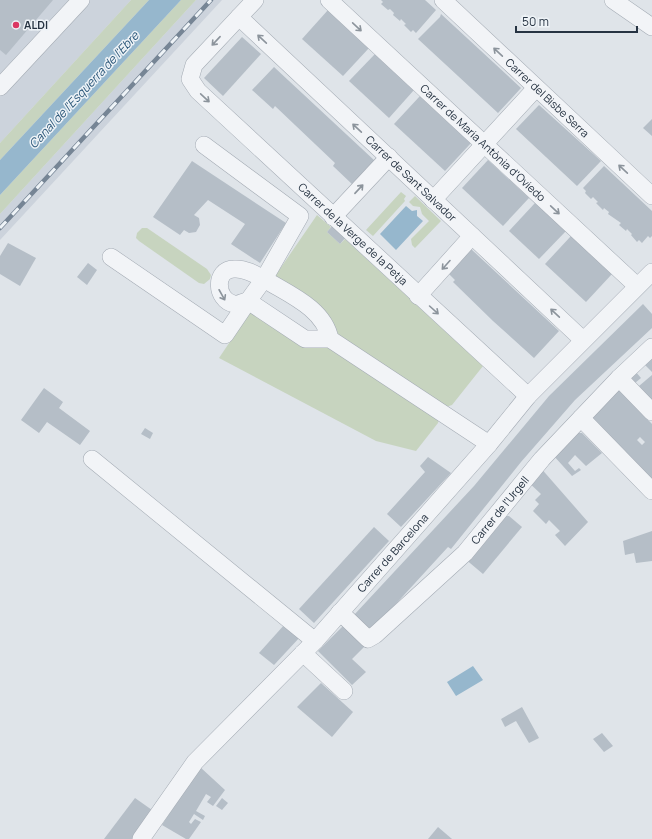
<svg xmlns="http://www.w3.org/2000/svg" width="652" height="839" font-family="Manrope,sans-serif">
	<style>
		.built { fill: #ccd3dc }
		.green { fill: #c7d4bf }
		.water { fill: #96b7cd }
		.building { fill: #b5bec7; fill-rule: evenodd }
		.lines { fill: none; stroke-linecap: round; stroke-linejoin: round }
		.minor-casing { stroke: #a4abb4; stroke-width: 18 }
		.minor { stroke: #f2f4f7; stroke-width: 17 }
		.rail-casing { stroke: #768595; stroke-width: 4.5 }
		.rail { stroke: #eef3f7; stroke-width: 3; stroke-dasharray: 9; stroke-linecap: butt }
		.oneway { stroke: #8c949c }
		.poi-dot { fill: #db3762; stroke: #eef3f7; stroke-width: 1.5 }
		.labels { text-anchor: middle; stroke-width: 3; stroke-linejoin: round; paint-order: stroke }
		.poi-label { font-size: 11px; font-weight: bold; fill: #263342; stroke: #eef3f7; text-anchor: start }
		.street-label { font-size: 11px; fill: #263342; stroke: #eef3f7 }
		.water-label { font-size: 12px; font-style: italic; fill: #2c587a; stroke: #eef3f7 }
	</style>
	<rect width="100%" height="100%" fill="#dfe4e9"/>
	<g class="built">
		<polygon points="0,0 131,0 0,143"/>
		<polygon points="196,0 222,0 0,240 0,214"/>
	</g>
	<g class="green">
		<polygon points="131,0 149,0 0,160 0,143"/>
		<polygon points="181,0 196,0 0,214 0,195"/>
		<polygon points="401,192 406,196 404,199 405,201 373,236 366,230"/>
		<polygon points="415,196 441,221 415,248 412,245 411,239 429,221 422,214 420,207 413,206 409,202"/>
		<polygon points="317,215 331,227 327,232 340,244 345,239 483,366 452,405 446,407 348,346 273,279"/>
		<polygon points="142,228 147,228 207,269 211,275 210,279 204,284 199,283 139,241 136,238 137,233"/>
		<polygon points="252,309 320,342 439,417 438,423 416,451 376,441 219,358"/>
	</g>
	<g class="water">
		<polygon points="149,0 181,0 0,195 0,160"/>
		<polygon points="406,206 412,211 417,210 417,216 423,221 396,250 380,234"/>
		<polygon points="473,666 483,680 456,696 447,682"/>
	</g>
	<g class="building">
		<polygon points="0,0 53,0 6,55 0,50"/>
		<polygon points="381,0 425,0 436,10 416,33 413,30 411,32 404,25 406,24 401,19 400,21 393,15 394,13 390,9 388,10 381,4 383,2"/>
		<polygon points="328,10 369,48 343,76 302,39"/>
		<polygon points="441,14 521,88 498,113 418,39 440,17"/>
		<polygon points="242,37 261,54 223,96 204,78"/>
		<polygon points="375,54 414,90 389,118 349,81"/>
		<polygon points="274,67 375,161 353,185 333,166 335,163 275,106 273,109 252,90"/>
		<polygon points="420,96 471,143 445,171 394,124"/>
		<polygon points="539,105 601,161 577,186 516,129"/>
		<polygon points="652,119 652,136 643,128"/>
		<polygon points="488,160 529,198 503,226 462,188"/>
		<polygon points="192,161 286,223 260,263 231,244 245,224 208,200 194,215 199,218 200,225 196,232 189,233 184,230 180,235 153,217"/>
		<polygon points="604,166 652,211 652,236 650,238 648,236 642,243 639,240 637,242 631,235 632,234 627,229 626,231 619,225 621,223 608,214 609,212 604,208 603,210 596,203 598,202 593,197 591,199 585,193 586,191 583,188"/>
		<polygon points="535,203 566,231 539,259 509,231"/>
		<polygon points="333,225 346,237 340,244 327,232"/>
		<polygon points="571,236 612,274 586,302 545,264"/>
		<polygon points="8,243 36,258 20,286 0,274 0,256"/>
		<polygon points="471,249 559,331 534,358 493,321 453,282 455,280 448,273"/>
		<polygon points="88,263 97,270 87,285 77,277"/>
		<polygon points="643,304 652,314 652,328 575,400 521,462 451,549 448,547 371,631 354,615 474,486 549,396"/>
		<polygon points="652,355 652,372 643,363"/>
		<polygon points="635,371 641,378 635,383 632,379 631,375"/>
		<polygon points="652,375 652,401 639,386"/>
		<polygon points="44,388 63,402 59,408 90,431 80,445 47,422 39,433 21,420"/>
		<path d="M614,391h6l32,33v56l-60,-61v-6zM640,437l5,5 -3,3 -5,-5z"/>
		<polygon points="145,428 153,433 150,439 141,434"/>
		<polygon points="574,433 582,433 602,453 586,466 575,455 568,463 575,471 579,468 581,470 572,476 553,455"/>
		<polygon points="428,457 451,473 401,527 387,514 425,472 420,466"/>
		<polygon points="539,466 588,522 565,546 555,535 560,531 549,520 546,524 533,511 539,504 535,500 541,494 526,480"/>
		<polygon points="499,516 509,516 522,527 483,574 464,558"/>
		<polygon points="374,527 389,541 314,623 299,609"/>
		<polygon points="652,531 652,561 636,563 634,553 625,555 623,541"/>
		<polygon points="285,624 300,637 274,665 259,653"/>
		<polygon points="345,624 366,645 352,659 366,672 352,685 318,651"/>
		<polygon points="321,683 353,712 332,737 297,707"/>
		<polygon points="522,707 539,738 529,743 516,721 505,727 501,719"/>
		<polygon points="602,733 613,746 604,752 593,739"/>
		<polygon points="200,767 225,790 213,806 207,802 211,797 206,794 196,811 205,816 203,820 194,814 189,822 191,824 195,819 201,822 189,839 186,839 162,825"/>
		<polygon points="135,798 152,810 132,839 104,839"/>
		<polygon points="222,798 228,803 222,810 216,806"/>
		<polygon points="438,827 452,839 428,839"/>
	</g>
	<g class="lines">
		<g class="minor-casing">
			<g id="minor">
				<path id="s1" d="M255,0l-61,65 -4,14 8,12 330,305"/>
				<path id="s2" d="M329,0l308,286"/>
				<path id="s3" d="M443,0l209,196"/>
				<polyline points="613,0 652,27"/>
				<path id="s4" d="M239,17l344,323"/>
				<polyline points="0,87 81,0"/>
				<path d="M204,145l96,71 -36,63c-9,-5 -20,-11 -30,-10 -20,0 -19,31 0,35 5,1 10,-3 14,-3"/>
				<polyline points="433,200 536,88"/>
				<polyline points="333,217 389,157"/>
				<polyline points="111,257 225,335 248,301"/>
				<polyline points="418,296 472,236"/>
				<path d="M330,339h-25l-57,-38 16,-22c24,15 60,29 66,60l159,105"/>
				<polyline points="619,378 652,412"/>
				<polyline points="581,418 652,491"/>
				<polyline points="92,459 315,641"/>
				<path id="s5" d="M340,612l28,27 7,-4 90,-82 77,-94 77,-81 33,-31"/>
				<polyline points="303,653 344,691"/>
				<path id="s6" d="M141,839l54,-77 120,-121 174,-197 39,-48 124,-124"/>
			</g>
		</g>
		<use href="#minor" class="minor"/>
		<g class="rail-casing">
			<polyline id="rail" points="0,228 211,0"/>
		</g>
		<use href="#rail" class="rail"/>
	</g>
	<defs><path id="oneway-shaft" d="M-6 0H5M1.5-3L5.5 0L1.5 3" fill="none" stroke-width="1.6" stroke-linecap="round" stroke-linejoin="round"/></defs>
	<g class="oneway">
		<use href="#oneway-shaft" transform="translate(357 27) rotate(43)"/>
		<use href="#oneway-shaft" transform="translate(262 39) rotate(-137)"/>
		<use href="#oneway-shaft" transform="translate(216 41) rotate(133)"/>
		<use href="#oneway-shaft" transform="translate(498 52) rotate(-137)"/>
		<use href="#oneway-shaft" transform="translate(205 98) rotate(43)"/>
		<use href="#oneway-shaft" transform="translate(357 128) rotate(-137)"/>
		<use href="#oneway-shaft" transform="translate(623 169) rotate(-137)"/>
		<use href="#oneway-shaft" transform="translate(359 189) rotate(-47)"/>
		<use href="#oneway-shaft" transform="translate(555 210) rotate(43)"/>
		<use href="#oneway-shaft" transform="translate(446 265) rotate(132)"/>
		<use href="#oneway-shaft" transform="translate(222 295) rotate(61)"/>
		<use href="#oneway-shaft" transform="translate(434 310) rotate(42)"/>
		<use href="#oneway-shaft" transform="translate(555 313) rotate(-137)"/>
	</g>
	<circle class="poi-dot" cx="16" cy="25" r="4"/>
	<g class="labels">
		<g class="poi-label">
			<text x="24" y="29">ALDI</text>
		</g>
		<g class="street-label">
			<text dy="4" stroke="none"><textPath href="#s3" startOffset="143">Carrer del Bisbe Serra</textPath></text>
			<text dy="4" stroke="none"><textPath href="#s2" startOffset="210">Carrer de Maria Antònia d'Oviedo</textPath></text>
			<text dy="4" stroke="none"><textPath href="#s4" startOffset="236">Carrer de Sant Salvador</textPath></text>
			<text dy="4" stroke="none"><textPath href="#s1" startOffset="329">Carrer de la Verge de la Petja</textPath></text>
			<text dy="4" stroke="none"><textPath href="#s5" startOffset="224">Carrer de l'Urgell</textPath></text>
			<text dy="4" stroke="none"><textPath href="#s6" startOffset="382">Carrer de Barcelona</textPath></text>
		</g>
		<g class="water-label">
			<text transform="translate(84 90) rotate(-47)" y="4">Canal de l'Esquerra de l'Ebre</text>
		</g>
	</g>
	<path d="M516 26v6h121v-6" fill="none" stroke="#263342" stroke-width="2"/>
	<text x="522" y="26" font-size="12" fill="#263342" stroke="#eef3f7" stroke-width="3" paint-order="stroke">50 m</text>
</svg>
